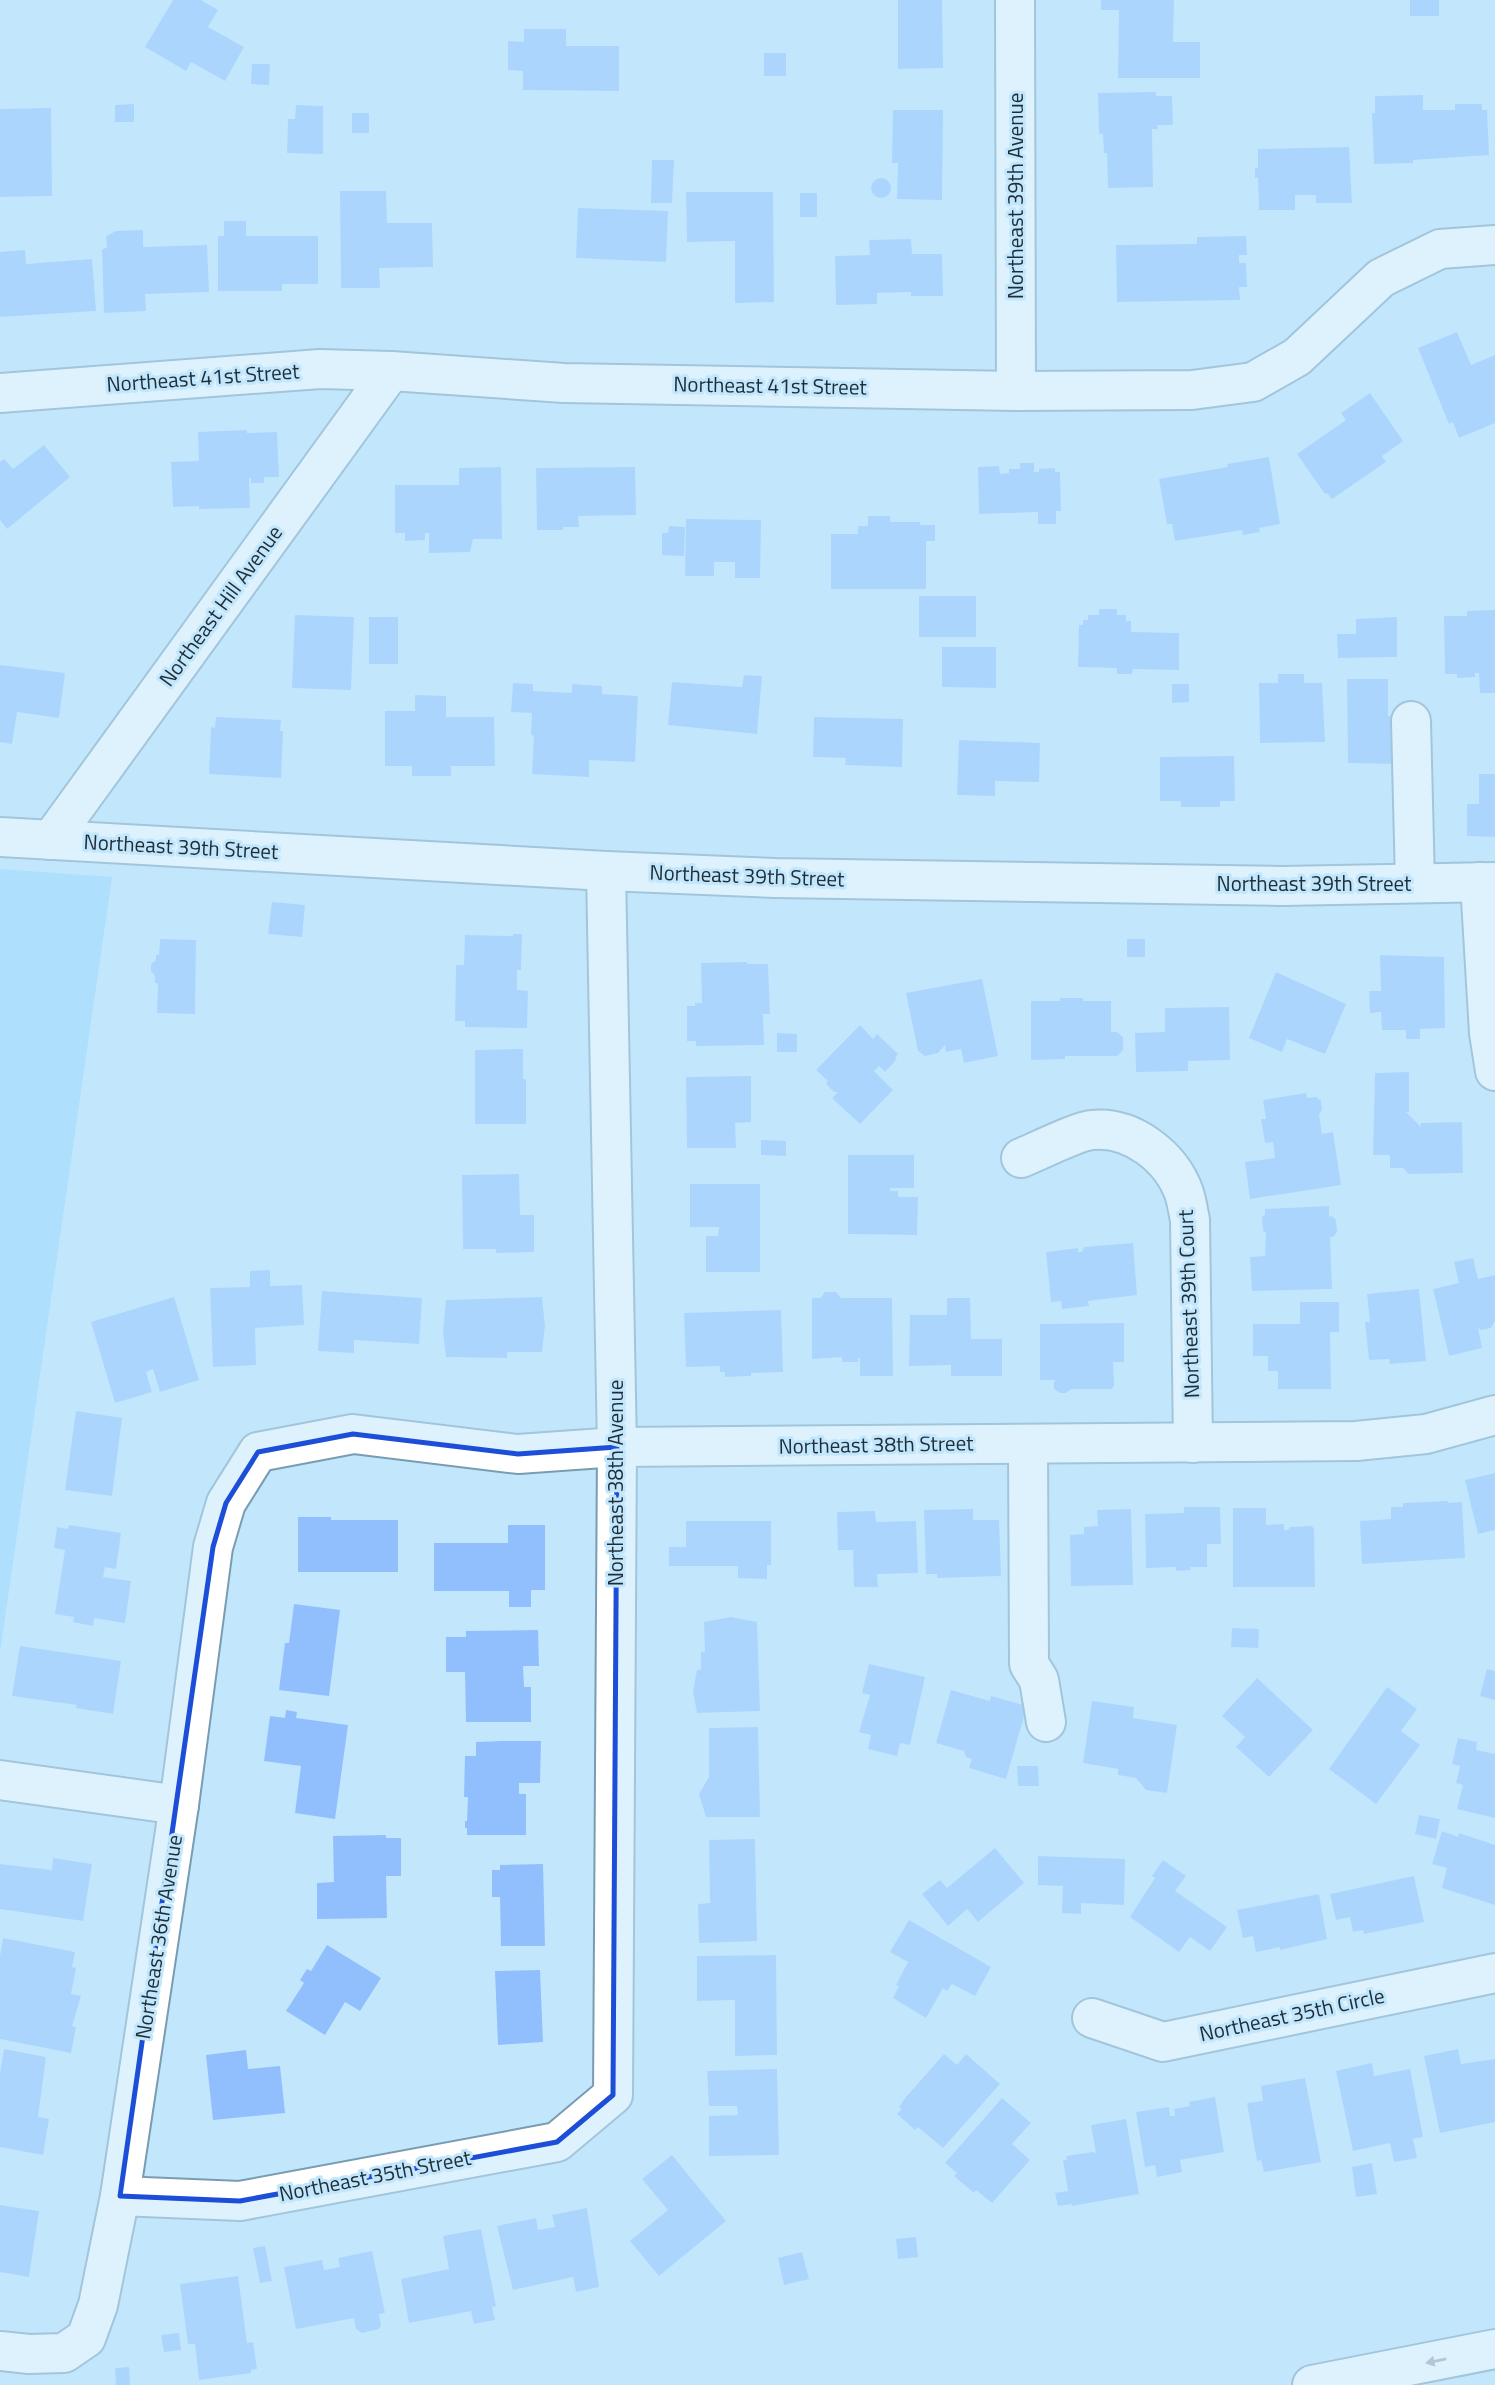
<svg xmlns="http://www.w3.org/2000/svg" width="1495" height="2385" font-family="'Titillium Web',sans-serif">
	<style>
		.green { fill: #94d4fa }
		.building { fill: #91bffe }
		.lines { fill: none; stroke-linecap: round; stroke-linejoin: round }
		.minor-casing { stroke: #799cb1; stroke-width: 42 }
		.highway-casing { stroke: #799cb1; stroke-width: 42 }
		.minor { stroke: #fff; stroke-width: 38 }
		.highway { stroke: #fff; stroke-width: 38 }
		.oneway { fill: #9aa0a5 }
		.marked { fill: none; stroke: #1d4ed8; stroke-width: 5; stroke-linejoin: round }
		.labels { text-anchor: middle; stroke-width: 6; stroke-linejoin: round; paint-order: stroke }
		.street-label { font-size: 21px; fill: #1f2d36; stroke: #c2e7fd }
	</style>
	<rect width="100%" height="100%" fill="#c2e7fd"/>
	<polygon class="green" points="0,869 112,877 0,1652"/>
	<g class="building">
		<polygon points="173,0 201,0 218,10 208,27 244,47 225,81 191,62 186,71 145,47"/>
		<polygon points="898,0 942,0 943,68 898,69"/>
		<polygon points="1101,0 1174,0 1173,42 1200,42 1200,78 1118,78 1119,10 1101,10"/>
		<rect x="1410" y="0" width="29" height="16"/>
		<polygon points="524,29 566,29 566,46 619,46 619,91 523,90 523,71 508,70 508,41 524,42"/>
		<rect x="764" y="53" width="22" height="23"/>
		<polygon points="252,64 270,64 269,85 251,84"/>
		<polygon points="1156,92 1156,96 1172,96 1173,125 1157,125 1158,129 1152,129 1153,187 1108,188 1107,153 1104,153 1103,134 1099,134 1098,93"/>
		<polygon points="1423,95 1423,110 1455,110 1455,104 1482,104 1482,110 1487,110 1489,155 1413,160 1413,163 1374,164 1372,113 1375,113 1375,96"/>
		<polygon points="134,104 134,122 115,122 115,105"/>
		<polygon points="296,105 323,106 323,154 287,153 288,119 295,119"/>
		<polygon points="51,108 52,196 0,197 0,109"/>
		<polygon points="893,110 943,110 942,200 897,199 898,163 892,163"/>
		<rect x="352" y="113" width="17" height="20"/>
		<polygon points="1349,147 1352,203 1316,203 1316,195 1295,195 1295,210 1259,210 1258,178 1255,178 1255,168 1258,168 1258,149"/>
		<polygon points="652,160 674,160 672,203 651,203"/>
		<circle cx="881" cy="188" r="10"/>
		<polygon points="340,191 386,191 387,223 432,223 433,267 379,268 380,288 341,288"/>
		<polygon points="686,192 773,192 774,302 735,303 735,241 687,242"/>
		<rect x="800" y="193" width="17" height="24"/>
		<polygon points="578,208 668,211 666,262 576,258"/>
		<polygon points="224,221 246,221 246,236 318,236 318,284 282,284 282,291 218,291 218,236 224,236"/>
		<polygon points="143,230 143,247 207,245 209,292 145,294 146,311 104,313 102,249 107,248 106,236 116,231"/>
		<polygon points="1246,236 1247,255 1239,255 1239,263 1246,263 1247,287 1239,287 1240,300 1117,302 1116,245 1197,244 1197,237"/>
		<polygon points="911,239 912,254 942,254 943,296 911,296 911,292 877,293 877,304 836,305 835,256 870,255 869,240"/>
		<polygon points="25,250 26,264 92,259 96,311 0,317 0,252"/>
		<polygon points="1457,332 1471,365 1495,355 1495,423 1459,438 1453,422 1449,424 1418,348"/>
		<polygon points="1370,393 1403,441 1382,456 1386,462 1332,499 1327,493 1325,494 1297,454 1346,420 1341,413"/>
		<polygon points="247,430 247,433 277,432 279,477 264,477 264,483 251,483 251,478 249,478 250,508 199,509 199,506 173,507 171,462 199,461 198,432"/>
		<polygon points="44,445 70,477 7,529 0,520 0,462 4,459 13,469"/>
		<polygon points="1269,457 1280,524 1259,528 1260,532 1243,535 1242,530 1175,541 1172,524 1167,524 1159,479 1228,467 1227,464"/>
		<polygon points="1020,463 1034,463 1034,472 1039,472 1039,469 1055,468 1055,472 1060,472 1061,511 1056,511 1056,524 1038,524 1038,512 979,514 978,467 999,466 1000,474 1009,473 1009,469 1020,469"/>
		<polygon points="501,467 502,539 473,539 470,552 429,553 429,533 425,533 425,540 405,541 405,533 395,533 395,485 459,485 459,468"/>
		<polygon points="635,467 636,515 578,516 579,527 563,527 563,530 537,530 536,468"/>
		<polygon points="868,516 890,516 890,522 920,522 920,525 935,525 935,541 926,541 926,589 831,589 831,534 858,534 858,526 868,526"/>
		<polygon points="686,519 761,520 760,578 735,578 735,562 714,562 714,576 685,576"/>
		<polygon points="669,526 685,527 684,556 662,555 662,533 668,533"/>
		<rect x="919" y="596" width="57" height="41"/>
		<polygon points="1099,609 1117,609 1117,615 1126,615 1126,621 1131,621 1131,632 1179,633 1179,670 1133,669 1132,674 1117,674 1117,668 1078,667 1079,625 1083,625 1083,620 1088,620 1088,615 1099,615"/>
		<polygon points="1495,610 1495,693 1480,693 1479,673 1475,673 1475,677 1457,678 1457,674 1445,674 1444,616 1467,616 1467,611"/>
		<polygon points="295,615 354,617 351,690 292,688"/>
		<rect x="369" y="617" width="29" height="47"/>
		<polygon points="1397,617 1397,657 1338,658 1337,634 1356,634 1356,619"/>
		<polygon points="942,647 996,647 996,688 942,687"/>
		<polygon points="0,665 65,673 59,718 17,712 12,744 0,742"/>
		<polygon points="1278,674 1304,674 1304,683 1322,683 1325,742 1260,743 1259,683 1278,683"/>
		<polygon points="744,675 762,676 757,734 668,725 672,682 742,687"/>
		<polygon points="1347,679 1388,679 1388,716 1401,716 1401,764 1348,763"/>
		<polygon points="513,683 533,684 533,691 572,693 572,684 602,686 602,694 638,696 635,762 589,760 589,777 532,774 534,736 531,735 532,713 511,712"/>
		<polygon points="1172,684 1189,684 1189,702 1172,703"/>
		<polygon points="415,695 446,696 446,717 494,717 495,766 451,766 451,776 412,776 412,766 385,766 385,711 415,711"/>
		<polygon points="216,717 281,720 280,731 283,731 281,778 209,774 211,727 215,728"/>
		<polygon points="814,717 903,719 902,767 845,765 846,758 813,757"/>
		<polygon points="959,740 1040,743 1039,782 995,781 995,796 957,795"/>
		<polygon points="1234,756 1235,801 1220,801 1220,807 1181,807 1181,801 1160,801 1160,757"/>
		<polygon points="1479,774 1495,774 1495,837 1467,836 1467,804 1479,804"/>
		<polygon points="272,902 305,905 302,937 268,934"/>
		<polygon points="513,934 522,934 521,970 517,970 517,990 528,991 527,1028 465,1027 465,1021 455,1021 456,965 464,965 465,935 513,936"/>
		<polygon points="160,939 196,940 195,1014 157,1013 158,983 155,983 155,976 151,971 151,964 156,960 156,955 159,955"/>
		<rect x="1127" y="939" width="18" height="18"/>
		<polygon points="1380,955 1444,957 1445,1028 1420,1029 1420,1039 1406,1039 1406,1030 1382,1030 1381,1012 1370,1013 1369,991 1381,991"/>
		<polygon points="747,962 747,964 768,964 770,1014 763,1014 764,1045 696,1046 696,1041 687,1041 687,1006 695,1006 695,1003 702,1003 701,963"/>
		<polygon points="1276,972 1346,1004 1325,1054 1287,1039 1282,1052 1249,1038"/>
		<polygon points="982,979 998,1056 964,1063 961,1049 946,1052 945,1045 938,1053 925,1056 918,1051 906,993"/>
		<polygon points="1060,998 1083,998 1083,1001 1111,1001 1111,1032 1117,1032 1123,1037 1123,1050 1117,1056 1065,1056 1065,1059 1031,1060 1031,1001 1060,1001"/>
		<polygon points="1229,1007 1230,1060 1188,1061 1188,1071 1136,1072 1135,1033 1165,1032 1165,1008"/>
		<polygon points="860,1025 873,1039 877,1034 898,1054 895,1058 897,1059 885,1072 879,1066 874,1071 893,1090 860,1124 832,1098 838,1092 834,1092 826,1084 828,1081 816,1070"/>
		<polygon points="777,1033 797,1034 797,1052 777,1052"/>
		<polygon points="523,1049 523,1079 526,1079 526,1124 475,1124 475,1050"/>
		<polygon points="1409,1072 1409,1112 1406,1112 1421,1127 1421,1123 1462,1122 1463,1173 1409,1174 1403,1168 1390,1168 1390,1155 1373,1155 1375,1073"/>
		<polygon points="751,1076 751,1122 735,1123 736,1148 687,1148 686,1077"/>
		<polygon points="1306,1093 1307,1098 1316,1097 1321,1101 1322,1110 1319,1114 1322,1134 1333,1132 1341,1185 1250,1199 1245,1162 1275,1158 1273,1142 1265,1143 1261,1119 1266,1119 1263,1100"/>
		<polygon points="761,1140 786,1141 786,1156 761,1155"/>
		<polygon points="848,1155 914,1155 914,1188 890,1188 890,1191 898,1191 898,1197 918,1197 917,1235 848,1234"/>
		<polygon points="519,1174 520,1215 534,1215 534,1252 496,1253 496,1249 463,1249 462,1175"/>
		<polygon points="690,1184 760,1184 760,1272 706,1272 706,1236 718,1236 719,1227 690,1227"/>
		<polygon points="1329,1206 1329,1217 1332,1216 1336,1220 1337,1232 1333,1237 1330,1237 1332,1289 1252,1291 1250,1257 1265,1256 1266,1233 1263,1231 1262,1217 1265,1215 1265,1209"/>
		<polygon points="1133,1243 1137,1295 1088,1301 1089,1306 1062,1309 1061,1301 1051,1302 1046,1252 1078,1248 1078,1252 1082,1252 1084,1247"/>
		<polygon points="1473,1258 1478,1279 1495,1275 1495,1321 1491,1328 1481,1330 1478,1328 1482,1348 1449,1356 1433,1289 1459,1283 1454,1262"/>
		<polygon points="270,1270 270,1286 302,1285 304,1325 255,1328 256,1365 213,1367 210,1288 250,1287 250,1271"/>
		<polygon points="1419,1289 1426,1361 1390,1364 1389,1359 1369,1360 1365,1322 1370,1322 1367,1294"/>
		<polygon points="322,1291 422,1298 419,1344 354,1340 354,1353 318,1351"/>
		<polygon points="825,1292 836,1292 841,1298 892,1298 893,1376 860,1376 860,1358 858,1358 858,1362 842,1362 842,1357 812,1359 812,1298 821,1298"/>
		<polygon points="174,1297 199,1380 160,1392 153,1369 146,1372 152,1392 115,1403 91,1322"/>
		<polygon points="542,1297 545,1326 542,1352 507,1352 507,1358 446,1357 443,1331 446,1300"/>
		<polygon points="947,1298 970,1298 971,1339 1002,1339 1002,1376 951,1376 951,1365 909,1366 910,1315 947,1315"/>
		<polygon points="1300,1302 1339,1302 1339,1332 1330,1332 1331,1389 1278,1389 1278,1371 1268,1371 1268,1356 1253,1356 1253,1324 1300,1324"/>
		<polygon points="781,1310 783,1372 751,1373 751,1376 725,1377 725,1372 720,1372 720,1366 686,1367 684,1313"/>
		<polygon points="1124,1323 1124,1362 1113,1362 1114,1385 1112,1389 1071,1389 1066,1393 1060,1393 1054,1389 1054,1381 1057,1380 1040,1380 1040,1324"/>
		<polygon points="76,1411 122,1418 112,1496 65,1490"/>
		<polygon points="1495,1473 1495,1530 1478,1534 1465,1480"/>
		<polygon points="1448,1501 1448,1503 1462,1502 1465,1558 1362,1564 1360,1521 1391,1519 1391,1507 1403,1507 1403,1503"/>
		<polygon points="1184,1507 1220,1507 1221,1544 1207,1544 1207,1567 1190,1567 1191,1570 1176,1571 1176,1567 1146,1568 1145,1514 1184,1513"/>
		<polygon points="1233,1508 1266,1508 1266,1525 1284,1524 1284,1530 1288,1530 1290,1527 1312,1526 1314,1529 1315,1587 1233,1587"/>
		<polygon points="973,1509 973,1520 999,1520 1001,1576 937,1578 937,1574 926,1574 924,1510"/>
		<polygon points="1131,1509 1133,1585 1071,1586 1070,1535 1084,1534 1084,1527 1098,1526 1097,1510"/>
		<polygon points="875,1511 876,1522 916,1521 918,1573 877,1574 878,1587 854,1587 853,1550 838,1550 837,1512"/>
		<polygon points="298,1517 331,1517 331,1520 398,1520 398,1572 298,1572"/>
		<polygon points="686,1521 771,1521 771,1565 767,1565 767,1579 738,1578 738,1566 669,1566 669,1547 686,1547"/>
		<polygon points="69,1525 121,1533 116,1569 105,1567 103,1577 131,1581 125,1623 94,1618 93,1626 73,1622 74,1617 55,1614 65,1550 54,1548 57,1527 68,1529"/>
		<polygon points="508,1525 545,1525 545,1590 531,1590 531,1607 509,1607 509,1591 434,1591 434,1543 508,1543"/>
		<polygon points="294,1604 340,1610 329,1696 279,1690 285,1643 289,1643"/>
		<polygon points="731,1617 757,1622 760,1711 697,1713 693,1691 697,1670 701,1670 701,1652 705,1652 704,1622"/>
		<polygon points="1232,1628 1259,1629 1258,1648 1231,1647"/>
		<polygon points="538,1630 539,1666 523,1666 524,1687 531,1687 531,1722 466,1722 465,1672 446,1672 446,1637 466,1637 466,1631"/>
		<polygon points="20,1646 121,1661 113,1714 76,1708 77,1705 12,1696"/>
		<polygon points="869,1664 925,1677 910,1745 900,1743 897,1756 868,1749 871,1735 859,1732 870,1695 862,1693"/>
		<polygon points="1487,1669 1495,1671 1495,1700 1480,1696"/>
		<polygon points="1257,1678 1313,1730 1269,1777 1236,1747 1245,1737 1222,1716"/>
		<polygon points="1387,1687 1417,1709 1401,1731 1420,1745 1376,1804 1329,1769"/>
		<polygon points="951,1690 990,1701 991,1696 1027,1706 1006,1779 969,1768 972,1759 966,1757 964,1751 936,1743"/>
		<polygon points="1092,1701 1134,1707 1133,1718 1177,1725 1167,1793 1146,1790 1136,1778 1118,1775 1118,1769 1083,1763"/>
		<polygon points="286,1710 297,1712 296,1718 348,1725 335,1819 295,1813 301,1766 264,1761 270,1716 285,1718"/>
		<polygon points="758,1727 760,1817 706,1817 699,1794 709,1777 709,1728"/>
		<polygon points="1458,1738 1477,1742 1476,1750 1495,1754 1495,1818 1457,1809 1463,1785 1456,1783 1460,1766 1452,1764"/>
		<polygon points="503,1741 541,1741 540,1783 519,1783 519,1794 526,1794 526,1835 467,1835 467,1828 465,1828 465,1821 467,1821 468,1797 464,1797 465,1756 476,1756 476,1742"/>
		<polygon points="1017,1766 1038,1766 1039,1786 1018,1786"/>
		<polygon points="1419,1815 1440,1819 1436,1839 1415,1834"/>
		<polygon points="1442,1831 1458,1837 1459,1833 1495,1845 1495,1905 1442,1888 1447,1868 1432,1864"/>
		<polygon points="386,1835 386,1838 401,1838 401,1876 386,1876 387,1918 317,1919 317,1883 334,1882 333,1836"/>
		<polygon points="755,1839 757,1941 699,1943 698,1904 710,1903 709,1840"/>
		<polygon points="995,1848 1024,1883 978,1922 967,1909 948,1926 922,1894 940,1880 947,1888"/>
		<polygon points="1038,1856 1125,1859 1124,1905 1081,1903 1081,1914 1062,1913 1063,1886 1038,1885"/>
		<polygon points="53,1858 92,1864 83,1921 0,1909 0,1864 52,1870"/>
		<polygon points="1163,1860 1186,1876 1175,1891 1227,1927 1210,1951 1190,1937 1179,1952 1130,1917 1155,1878 1152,1876"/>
		<polygon points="543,1864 545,1946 501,1946 500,1897 492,1897 492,1870 500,1870 500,1865"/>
		<polygon points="1414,1876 1424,1922 1364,1934 1363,1930 1353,1932 1350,1917 1336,1920 1330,1894"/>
		<polygon points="1319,1894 1327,1939 1280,1950 1280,1947 1256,1952 1253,1936 1243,1938 1237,1910"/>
		<polygon points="909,1920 991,1967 975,1996 952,1984 947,1991 943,1988 926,2018 893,1998 899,1986 896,1985 908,1962 890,1952"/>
		<polygon points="3,1938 75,1952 72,1967 76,1968 71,1994 81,1996 72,2026 76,2027 71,2053 0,2039 0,1956"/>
		<polygon points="327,1945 381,1978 360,2011 345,2002 325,2035 286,2011 304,1983 300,1980 307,1969 311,1971"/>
		<polygon points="776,1955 777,2055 735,2056 735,2000 697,2001 697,1956"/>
		<polygon points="540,1970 543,2042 498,2045 495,1971"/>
		<polygon points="4,2049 46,2057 38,2117 49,2119 43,2155 0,2147 0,2073"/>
		<polygon points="1458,2049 1461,2064 1495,2059 1495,2122 1440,2133 1424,2056"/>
		<polygon points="246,2050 248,2069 280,2066 285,2113 213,2120 206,2055"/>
		<polygon points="944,2054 957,2065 966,2054 1000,2084 943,2148 918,2127 915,2130 897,2114 902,2109 899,2107 906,2097"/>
		<polygon points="1372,2063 1374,2076 1410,2069 1423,2137 1413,2139 1417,2158 1394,2162 1390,2143 1353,2151 1336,2071"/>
		<polygon points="777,2069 779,2155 709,2156 709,2116 738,2115 737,2106 709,2106 707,2071"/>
		<polygon points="1305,2078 1321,2162 1264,2172 1261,2160 1257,2161 1247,2103 1263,2101 1261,2086"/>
		<polygon points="1215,2097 1224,2152 1180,2160 1182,2172 1157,2177 1155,2165 1145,2167 1136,2112 1169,2107 1170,2116 1175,2116 1174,2109 1190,2106 1189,2102"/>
		<polygon points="1002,2098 1031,2123 1012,2144 1030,2160 992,2203 976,2190 974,2193 954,2176 957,2173 945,2163"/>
		<polygon points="1126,2119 1139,2194 1072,2206 1072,2204 1058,2206 1055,2193 1068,2191 1063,2160 1067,2160 1066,2156 1093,2152 1096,2153 1091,2125"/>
		<polygon points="672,2155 726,2221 659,2276 630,2241 668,2210 642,2179"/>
		<polygon points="1372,2163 1377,2194 1356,2197 1352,2167"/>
		<polygon points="0,2205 39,2211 29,2277 0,2272"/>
		<polygon points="587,2208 599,2287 576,2292 573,2277 513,2290 497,2226 536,2218 538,2230 555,2227 552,2215"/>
		<polygon points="481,2229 496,2306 492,2307 495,2320 474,2324 471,2311 409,2323 401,2279 449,2269 443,2236"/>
		<polygon points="916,2237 918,2257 898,2259 896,2239"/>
		<polygon points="265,2246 272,2281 260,2283 253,2248"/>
		<polygon points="372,2251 385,2313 379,2314 381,2325 379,2329 362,2333 356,2329 354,2318 296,2329 284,2267 322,2260 324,2270 340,2267 338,2258"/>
		<polygon points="802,2252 809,2279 784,2285 778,2258"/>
		<polygon points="238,2276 247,2343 253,2342 257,2369 251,2370 251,2373 199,2380 195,2344 188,2344 180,2284"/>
		<polygon points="179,2333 181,2350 164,2352 161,2335"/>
		<polygon points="129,2367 130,2385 116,2385 115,2368"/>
	</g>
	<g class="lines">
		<g class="minor-casing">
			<g id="minor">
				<polyline points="1015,0 1016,391"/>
				<polyline points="0,393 320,369 391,371 564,383 1016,391 1192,390 1253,382 1297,357 1381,278 1440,249 1495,245"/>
				<polyline points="1411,721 1415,883"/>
				<polyline points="0,837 606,871 776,878 1282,886 1495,882"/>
				<polyline points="51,840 391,371"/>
				<polyline points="1480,882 1489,1033 1495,1071"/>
				<path d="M1021,1158c15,-6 57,-27 71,-28 40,-4 79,27 92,63 3,9 4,18 6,27l3,223"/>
				<polyline points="1028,1444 1029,1664 1039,1680 1046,1722"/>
				<polyline points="0,1780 179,1805"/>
				<polyline points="1092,2018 1163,2042 1495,1973"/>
				<polyline points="120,2196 240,2201 557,2142 613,2095 617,1447 606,871"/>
				<polyline points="0,2351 29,2354 64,2353 86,2338 98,2305 120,2196 179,1805 213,1547 226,1503 258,1452 353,1434 518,1454 617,1447 1356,1441 1426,1434 1495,1415"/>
			</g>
		</g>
		<g class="highway-casing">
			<polyline id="highway" points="1312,2385 1495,2349"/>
		</g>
		<use href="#minor" class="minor"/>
		<use href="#highway" class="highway"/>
	</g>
	<defs><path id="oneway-solid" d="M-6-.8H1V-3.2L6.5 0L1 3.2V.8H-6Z" transform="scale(1.75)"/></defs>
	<use class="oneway" href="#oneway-solid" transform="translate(1436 2361) rotate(169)"/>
	<path d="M0 0H1495V2385H0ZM353,1434l165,20 99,-7 -4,648 -56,47 -317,59 -120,-5 93,-649 13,-44 32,-51z" fill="#c2e7fd" fill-opacity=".55" fill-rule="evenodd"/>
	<path class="marked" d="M353,1434l165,20 99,-7 -4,648 -56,47 -317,59 -120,-5 93,-649 13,-44 32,-51z"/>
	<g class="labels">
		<g class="street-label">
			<text transform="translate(1016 196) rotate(-90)" y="7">Northeast 39th Avenue</text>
			<text transform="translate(203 378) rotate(-4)" y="7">Northeast 41st Street</text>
			<text transform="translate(770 386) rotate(1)" y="7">Northeast 41st Street</text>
			<text transform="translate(221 606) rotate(-54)" y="7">Northeast Hill Avenue</text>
			<text transform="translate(181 847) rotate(3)" y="7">Northeast 39th Street</text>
			<text transform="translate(747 876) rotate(2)" y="7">Northeast 39th Street</text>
			<text x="1314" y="891">Northeast 39th Street</text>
			<text transform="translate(1189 1304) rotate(-92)" y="7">Northeast 39th Court</text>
			<text transform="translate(876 1445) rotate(-1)" y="7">Northeast 38th Street</text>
			<text transform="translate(616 1483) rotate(-90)" y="7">Northeast 38th Avenue</text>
			<text transform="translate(159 1937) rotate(-81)" y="7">Northeast 36th Avenue</text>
			<text transform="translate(1292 2015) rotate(-12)" y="7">Northeast 35th Circle</text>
			<text transform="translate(375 2176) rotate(-11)" y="7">Northeast 35th Street</text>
		</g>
	</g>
</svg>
